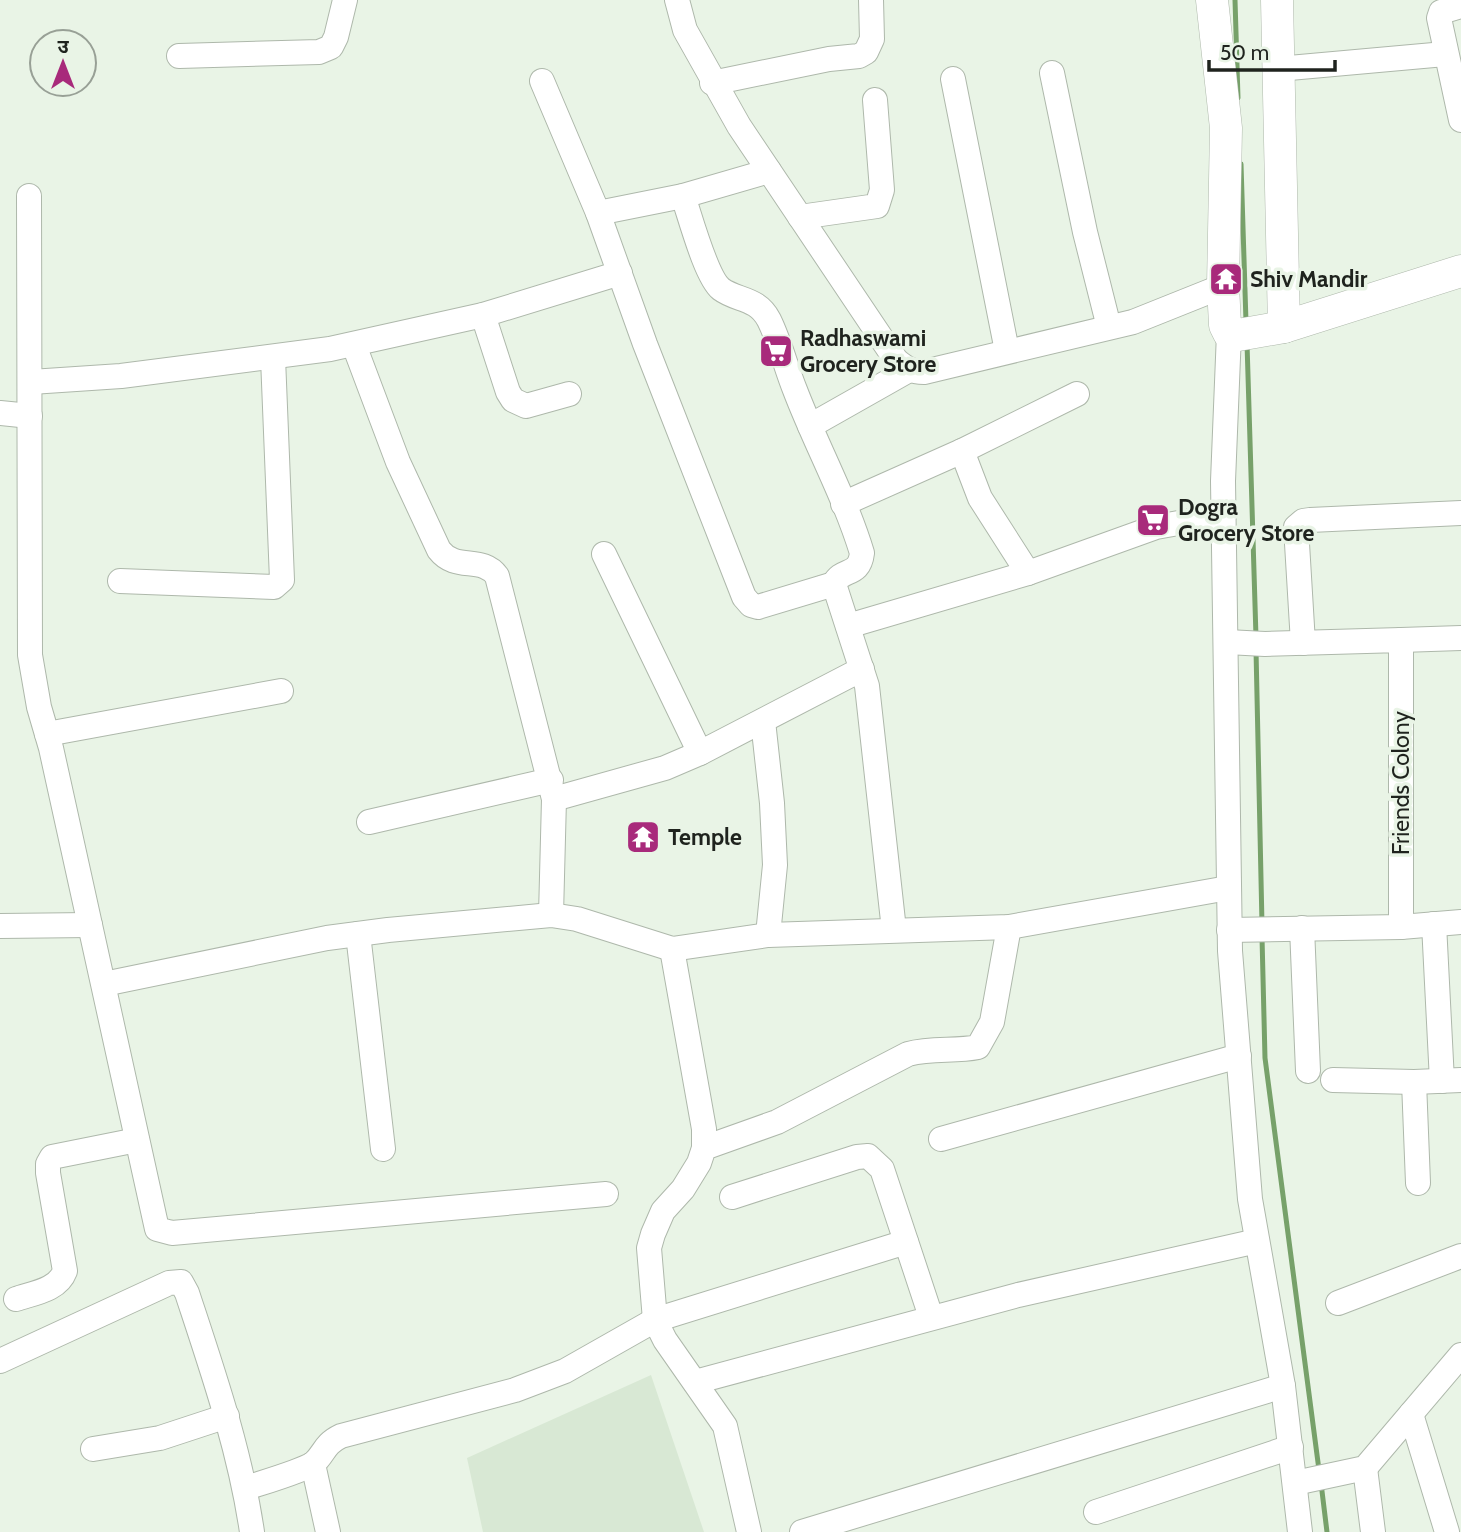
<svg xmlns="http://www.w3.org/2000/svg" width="1461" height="1532" font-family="Cabin,'Noto Sans Devanagari',sans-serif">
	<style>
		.built { fill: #d8e8d4 }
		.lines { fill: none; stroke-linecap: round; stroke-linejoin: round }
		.stream { stroke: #77a16a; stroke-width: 5 }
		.minor-casing { stroke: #aeb8ab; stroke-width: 26 }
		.major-casing { stroke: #aeb8ab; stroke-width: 33 }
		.minor { stroke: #fff; stroke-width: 24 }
		.major { stroke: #fff; stroke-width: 32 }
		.labels { text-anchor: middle; stroke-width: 7; stroke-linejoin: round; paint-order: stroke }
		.poi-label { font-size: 23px; font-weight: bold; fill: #1f231e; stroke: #e9f4e6; text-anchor: start }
		.street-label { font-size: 23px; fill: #1f231e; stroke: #e9f4e6 }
	</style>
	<rect width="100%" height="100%" fill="#e9f4e6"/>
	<polygon class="built" points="651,1375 704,1532 483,1532 467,1458"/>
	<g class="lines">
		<g class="stream">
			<polyline points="1235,0 1238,98"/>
			<polyline points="1241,164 1246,322"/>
			<polyline points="1247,343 1256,637"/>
			<polyline points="1256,650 1262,924"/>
			<polyline points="1262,937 1265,1058 1319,1470"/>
			<polyline points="1321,1483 1327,1532"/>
		</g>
		<g class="minor-casing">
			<g id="minor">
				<path d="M677,0l8,30 54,96 157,234c9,8 16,12 28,12l209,-50 90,-36"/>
				<polyline points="1461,6 1441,12 1439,18 1461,120"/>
				<polyline points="179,56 319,52 331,47 336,37 345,0"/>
				<polyline points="1278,69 1445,54"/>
				<polyline points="1052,73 1085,232 1109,327"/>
				<polyline points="953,79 1007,351"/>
				<polyline points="542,81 598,213 645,344 744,597 751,605 758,607 834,584"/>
				<polyline points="712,83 829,59 859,56 866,52 872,39 871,0"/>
				<polyline points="29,196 30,655 39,707 51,748 157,1229 172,1233 606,1194"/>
				<path d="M683,196c7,20 23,81 38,93 16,12 36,8 48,31 11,22 17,48 26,70 21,55 50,107 67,163 -3,25 -20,14 -28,31l33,102 27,244"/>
				<polyline points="598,213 683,196 769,171"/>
				<polyline points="800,217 877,206 882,190 875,100"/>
				<polyline points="483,315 508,392 513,400 526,406 569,394"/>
				<polyline points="1229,333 1223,481 1230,951 1250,1199 1283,1386 1300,1532"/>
				<path d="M354,345l44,117 41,88c17,22 43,5 58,26l57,223 -3,116"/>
				<polyline points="31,382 121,376 330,349 483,315 620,273"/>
				<polyline points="0,413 30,416"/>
				<polyline points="810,426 909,370"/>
				<polyline points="962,451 980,498 1028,573"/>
				<polyline points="843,504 962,451 1077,394"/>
				<polyline points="604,554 700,753 862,669"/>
				<polyline points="120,581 274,587 282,580 273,358"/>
				<polyline points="848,626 1028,573 1156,527 1224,515"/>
				<polyline points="1401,640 1461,638"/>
				<polyline points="1227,642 1265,644 1401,640 1401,927"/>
				<polyline points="1303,643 1296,527 1303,521 1310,520 1461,513"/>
				<polyline points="763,721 772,803 775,865 768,935"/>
				<polyline points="47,734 281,691"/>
				<polyline points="554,799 665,768 700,753"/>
				<polyline points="369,822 551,780"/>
				<polyline points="1434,924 1442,1081"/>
				<polyline points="0,926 90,925"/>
				<polyline points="1302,928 1308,1071"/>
				<polyline points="1229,930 1401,927 1461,922"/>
				<polyline points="358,934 383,1149"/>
				<polyline points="672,949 704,1129 704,1148"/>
				<polyline points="104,984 327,938 388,930 551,915 577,919 672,949 768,935 1009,927 1228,888"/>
				<polyline points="1333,1080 1414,1082 1461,1080"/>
				<polyline points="1414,1082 1418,1183"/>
				<polyline points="941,1139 1239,1056"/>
				<polyline points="732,1197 857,1157 868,1156 882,1169 931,1317"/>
				<path d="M16,1299c18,-6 42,-9 49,-28l-17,-98v-9l4,-7 85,-17"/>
				<polyline points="1338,1303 1461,1256"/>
				<path d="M0,1361l169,-78 12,-1 6,11c26,79 53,157 65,239"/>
				<polyline points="695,1382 1018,1295 1257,1241"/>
				<polyline points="1411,1414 1447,1532"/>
				<polyline points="93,1449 160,1438 227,1416"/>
				<polyline points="313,1464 328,1532"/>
				<polyline points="1365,1468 1373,1532"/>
				<polyline points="1295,1483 1365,1468 1461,1355"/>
				<path d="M246,1488c15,-5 57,-17 68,-25 11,-10 10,-19 27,-27l174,-46 50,-19 90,-51 251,-78"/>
				<polyline points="1096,1512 1291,1447"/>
				<path d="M749,1532l-24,-106 -60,-86 -10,-20 -6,-72 4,-14 10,-23 20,-22 16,-26 5,-15 73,-26 131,-68c25,-7 46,-2 70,-7l14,-25 17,-95"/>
				<polyline points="802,1532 1283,1386"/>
			</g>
		</g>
		<g class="major-casing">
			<g id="major">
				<polyline points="1212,0 1226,128 1223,286 1225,325 1229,333 1238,335 1284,327 1461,271"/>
				<polyline points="1277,0 1284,327"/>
			</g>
		</g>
		<use href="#minor" class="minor"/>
		<use href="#major" class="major"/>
	</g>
	<defs>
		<g id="temple-square" transform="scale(1.75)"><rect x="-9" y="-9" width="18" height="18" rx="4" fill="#a82a7b" stroke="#e9f4e6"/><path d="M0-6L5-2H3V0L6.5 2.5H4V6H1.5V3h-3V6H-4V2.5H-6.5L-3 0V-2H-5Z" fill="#fff"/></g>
		<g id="supermarket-square" transform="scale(1.75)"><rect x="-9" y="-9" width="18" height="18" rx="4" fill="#a82a7b" stroke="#e9f4e6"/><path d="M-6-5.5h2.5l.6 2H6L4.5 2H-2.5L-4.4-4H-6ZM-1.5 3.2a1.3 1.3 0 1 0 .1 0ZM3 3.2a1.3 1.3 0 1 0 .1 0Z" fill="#fff"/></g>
	</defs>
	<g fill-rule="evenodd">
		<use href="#temple-square" x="1226" y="279"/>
		<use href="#supermarket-square" x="776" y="351"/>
		<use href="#supermarket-square" x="1153" y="520"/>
		<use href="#temple-square" x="643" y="837"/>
	</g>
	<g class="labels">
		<g class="poi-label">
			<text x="1250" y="287">Shiv Mandir</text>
			<text x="800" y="346">Radhaswami<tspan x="800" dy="26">Grocery Store</tspan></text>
			<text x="1178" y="515">Dogra<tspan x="1178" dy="26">Grocery Store</tspan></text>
			<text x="668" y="845">Temple</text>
		</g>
		<g class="street-label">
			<text transform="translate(1401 783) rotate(-90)" y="8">Friends Colony</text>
		</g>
	</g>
	<g transform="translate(63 63)"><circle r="33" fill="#e9f4e6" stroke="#98a096" stroke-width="2"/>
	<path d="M0-5L12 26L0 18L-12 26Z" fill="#a82a7b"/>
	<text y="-10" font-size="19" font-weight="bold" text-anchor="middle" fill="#1f231e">उ</text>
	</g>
	<path d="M1209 60v10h126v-10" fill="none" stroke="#1f231e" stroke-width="3.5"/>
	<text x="1220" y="60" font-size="21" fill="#1f231e" stroke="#e9f4e6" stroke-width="5" paint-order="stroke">50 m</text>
</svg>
